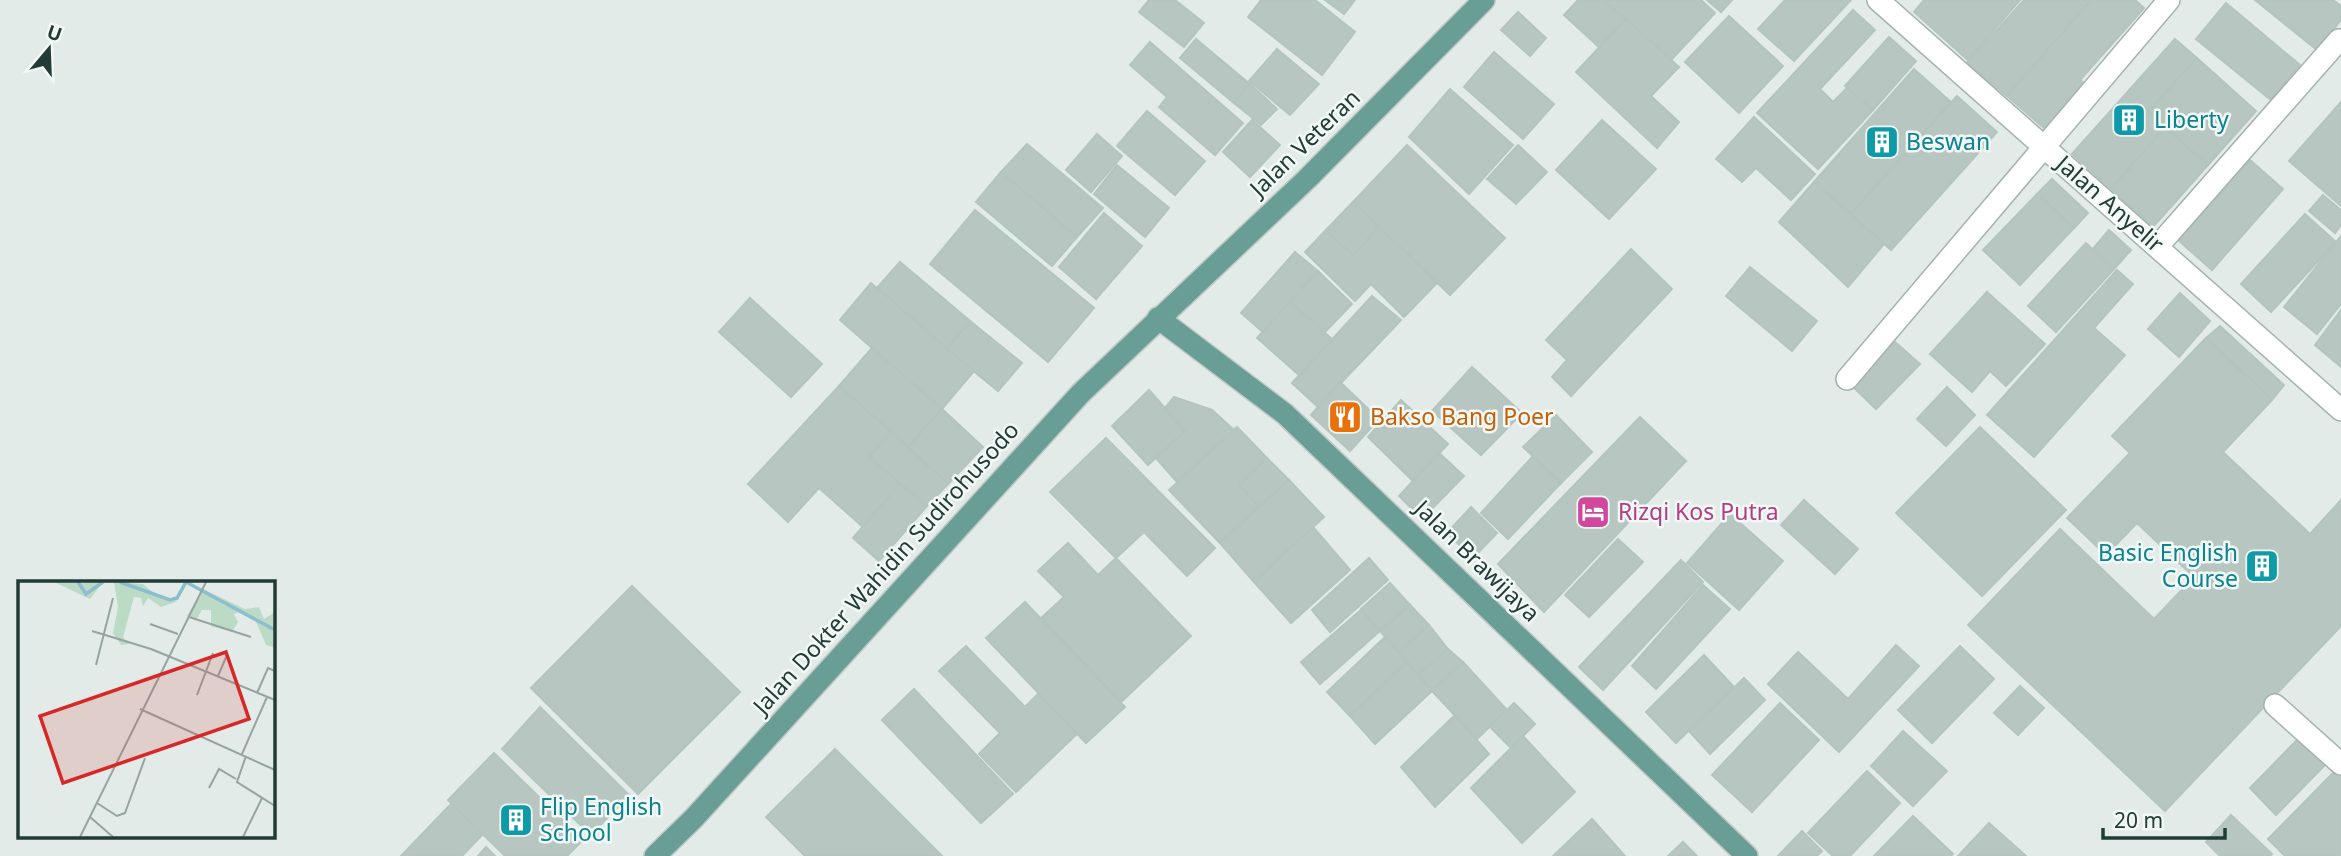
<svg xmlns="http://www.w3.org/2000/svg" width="2341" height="856" font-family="'Noto Sans',sans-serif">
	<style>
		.building { fill: #b7c6c1; stroke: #b4c4bf; stroke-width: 2 }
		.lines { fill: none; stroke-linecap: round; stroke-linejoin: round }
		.minor-casing { stroke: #a5b3af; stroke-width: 24 }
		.major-casing { stroke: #c1c8c7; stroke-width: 24 }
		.minor { stroke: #fff; stroke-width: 21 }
		.major { stroke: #689e95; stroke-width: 21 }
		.labels { text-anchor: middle; stroke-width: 5; stroke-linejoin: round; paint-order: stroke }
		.culture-label { font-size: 23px; fill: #0d838f; stroke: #f2f8f5; text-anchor: start }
		.street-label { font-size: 23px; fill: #233b36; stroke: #f2f8f5 }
		.food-label { font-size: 23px; fill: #c56008; stroke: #f2f8f5; text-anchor: start }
		.hotel-label { font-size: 23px; fill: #b23c85; stroke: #f2f8f5; text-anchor: start }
		.inset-river { fill: none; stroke: #8cbece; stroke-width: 3.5 }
		.inset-road { fill: none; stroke: #96a5a1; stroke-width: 2 }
		.view { fill: #d62828; fill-opacity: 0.15; stroke: #d62828; stroke-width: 3.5 }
		.inset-edge { fill: none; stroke: #233b36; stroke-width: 3.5 }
	</style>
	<rect width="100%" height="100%" fill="#e2ebe8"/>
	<g class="building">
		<polygon points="1149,0 1175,0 1204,23 1184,47 1139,12"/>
		<polygon points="1261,0 1315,0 1355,32 1322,75 1248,17"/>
		<polygon points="1325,0 1355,0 1344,14"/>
		<polygon points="1578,0 1604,0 1626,19 1600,48 1564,15"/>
		<polygon points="1604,0 1701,0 1715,13 1671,60"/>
		<polygon points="1707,0 1732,0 1721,12"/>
		<polygon points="1785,0 1851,0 1794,61 1758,29"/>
		<polygon points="1924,0 2020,0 1968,60 1914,12"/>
		<polygon points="2024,0 2091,0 2007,96 1967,63"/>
		<polygon points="2091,0 2135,0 2144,8 2080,80 2091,89 2051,134 2007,96"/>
		<polygon points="2255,0 2333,0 2341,6 2341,20 2317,50"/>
		<polygon points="2226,3 2300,65 2271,100 2196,39"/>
		<polygon points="1853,10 1875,30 1820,89 1833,102 1848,87 1873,110 1818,169 1757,113"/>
		<polygon points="1518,12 1546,38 1530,56 1501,30"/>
		<polygon points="1729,16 1783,66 1739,113 1685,62"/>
		<polygon points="1626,19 1679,67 1651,96 1679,122 1657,148 1576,72"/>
		<polygon points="1889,37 1916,61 1873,110 1845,86"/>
		<polygon points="1196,39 1250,84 1234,103 1180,58"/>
		<polygon points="2175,39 2197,58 2148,112 2165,128 2111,189 2072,154"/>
		<polygon points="1150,42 1243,123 1215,155 1159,107 1167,97 1130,65"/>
		<polygon points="1277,49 1319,84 1290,115 1249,81"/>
		<polygon points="1494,52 1554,104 1523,139 1464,87"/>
		<polygon points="2197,58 2256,111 2208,165 2148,112"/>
		<polygon points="1914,69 1951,102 1851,214 1814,182"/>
		<polygon points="1250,84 1277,109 1261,125 1234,103"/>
		<polygon points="1450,89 1513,145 1469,194 1409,137"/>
		<polygon points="1957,96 1997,132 1891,250 1851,214"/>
		<polygon points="2341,102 2341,206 2289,161"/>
		<polygon points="1147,111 1205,161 1175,195 1117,146"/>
		<polygon points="1754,117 1815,174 1791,200 1756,168 1742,182 1716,159"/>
		<polygon points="1252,120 1280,145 1250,177 1223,152"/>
		<polygon points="1602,120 1656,169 1609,219 1556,170"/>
		<polygon points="2165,128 2208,165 2153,227 2111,189"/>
		<polygon points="1097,134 1122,156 1091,192 1066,170"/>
		<polygon points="1027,144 1103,208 1077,237 1001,172"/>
		<polygon points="1407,145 1505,238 1450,295 1353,202"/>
		<polygon points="1518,145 1547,172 1516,204 1487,179"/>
		<polygon points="2250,160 2283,189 2212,270 2178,240"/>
		<polygon points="1117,165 1169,208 1145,237 1094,194"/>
		<polygon points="1001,172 1077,237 1052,266 976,202"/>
		<polygon points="2052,179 2088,213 2074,228 2037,194"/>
		<polygon points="1814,182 1884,244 1848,287 1779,222"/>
		<polygon points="2037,194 2074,228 2020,285 1983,250"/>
		<polygon points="2323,195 2341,210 2341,225 2335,233 2309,211"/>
		<polygon points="1353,202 1379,227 1353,256 1326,230"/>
		<polygon points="975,210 1094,308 1048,362 930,264"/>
		<polygon points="1104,213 1142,246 1096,299 1059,267"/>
		<polygon points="2305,214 2336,242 2271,312 2241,284"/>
		<polygon points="1379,227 1437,283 1404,317 1371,284 1355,301 1305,252 1326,230 1353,256"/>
		<polygon points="2109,230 2131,250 2114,269 2092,250"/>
		<polygon points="2341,236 2341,304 2317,334 2284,307"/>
		<polygon points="2086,243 2114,269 2056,332 2028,306"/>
		<polygon points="1631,249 1672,289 1571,396 1552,377 1567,360 1546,340"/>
		<polygon points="1295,252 1318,271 1263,332 1241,313"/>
		<polygon points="900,262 970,321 947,349 877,288"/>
		<polygon points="1750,267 1817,321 1792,351 1726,296"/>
		<polygon points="2117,270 2133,284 2094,328 2125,355 2034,457 1987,415"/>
		<polygon points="1318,271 1352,304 1324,333 1290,302"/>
		<polygon points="871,283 974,371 942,409 840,320"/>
		<polygon points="1987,292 2045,344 2006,386 1990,371 1972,392 1930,354"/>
		<polygon points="2180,293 2210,321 2179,357 2148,329"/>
		<polygon points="1372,296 1401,320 1318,407 1292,383"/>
		<polygon points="750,298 822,364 791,397 719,332"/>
		<polygon points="1290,302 1332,339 1299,375 1257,338"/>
		<polygon points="2341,310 2341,367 2315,345"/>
		<polygon points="970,321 1022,363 998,391 947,349"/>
		<polygon points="2220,326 2284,385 2272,400 2206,338"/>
		<polygon points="2206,338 2272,400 2223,452 2310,534 2341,500 2341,626 2165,811 1968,625 2060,529 2154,619 2194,577 2137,523 2106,555 2067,518 2130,453 2112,436"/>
		<polygon points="1895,342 1920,364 1876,409 1852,386"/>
		<polygon points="872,348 942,409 908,447 839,386"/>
		<polygon points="1472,367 1522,413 1481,455 1432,411"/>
		<polygon points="1340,382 1379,419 1350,451 1311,415"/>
		<polygon points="839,386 891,432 869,457 900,484 863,527 819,488 788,522 748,484"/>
		<polygon points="1947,387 1975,415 1946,446 1917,419"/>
		<polygon points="1149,390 1185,431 1148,465 1112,426"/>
		<polygon points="1174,397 1212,410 1234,430 1177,482 1156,458 1185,431 1165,408"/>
		<polygon points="1401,400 1448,444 1413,481 1368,437"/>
		<polygon points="942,409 983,447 948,484 908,447"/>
		<polygon points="1556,415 1592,452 1561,483 1523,447"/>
		<polygon points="1640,417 1686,461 1544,612 1498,564"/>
		<polygon points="1237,427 1267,458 1239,485 1259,506 1220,543 1169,490"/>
		<polygon points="1980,427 2066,510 1982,596 1896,513"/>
		<polygon points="891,432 948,484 927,506 869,457"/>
		<polygon points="1106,438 1215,548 1187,576 1144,532 1116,558 1050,492"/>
		<polygon points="1439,453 1464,476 1422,519 1399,496"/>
		<polygon points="1533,456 1561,483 1508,539 1481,513"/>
		<polygon points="1267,458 1289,480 1259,506 1239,485"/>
		<polygon points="1289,480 1324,517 1254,582 1220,543"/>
		<polygon points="900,484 927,506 879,561 853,538"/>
		<polygon points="1804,500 1858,549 1835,574 1781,525"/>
		<polygon points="1471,507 1497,533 1473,558 1447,533"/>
		<polygon points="1730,514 1783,561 1739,610 1687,563"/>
		<polygon points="1313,527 1350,570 1291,623 1254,582"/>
		<polygon points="1618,539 1643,562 1589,617 1565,595"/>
		<polygon points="1068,543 1098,575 1116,558 1191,636 1121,702 1041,618 1064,597 1038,571"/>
		<polygon points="1369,558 1388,580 1330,632 1312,610"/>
		<polygon points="1681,560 1703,582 1603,690 1579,667"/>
		<polygon points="1390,583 1410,605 1380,631 1361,609"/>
		<polygon points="1703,585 1730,609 1656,689 1632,666"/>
		<polygon points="632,586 740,692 638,794 531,688"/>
		<polygon points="1025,602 1125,707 1086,743 986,638"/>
		<polygon points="1410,605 1429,625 1399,652 1380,631"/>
		<polygon points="1361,610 1380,631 1320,684 1301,662"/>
		<polygon points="1429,625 1448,649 1418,675 1399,652"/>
		<polygon points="1385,637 1407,662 1350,716 1327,692"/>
		<polygon points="1896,645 1919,666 1839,752 1768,684 1798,652 1848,699"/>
		<polygon points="966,646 1025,707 1038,694 1077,734 1016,792 979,754 1000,733 939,671"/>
		<polygon points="1960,646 1994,679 1932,743 1898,710"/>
		<polygon points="1448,649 1463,662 1432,691 1418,675"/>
		<polygon points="1704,655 1734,687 1676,743 1646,712"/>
		<polygon points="1407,662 1432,691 1375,744 1350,716"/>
		<polygon points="1463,662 1507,710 1477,739 1432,691"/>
		<polygon points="1744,678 1765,700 1710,754 1689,731"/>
		<polygon points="2020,686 2044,708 2018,735 1994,713"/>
		<polygon points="914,689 1013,794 981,823 882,720"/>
		<polygon points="1514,703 1535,724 1511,748 1490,727"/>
		<polygon points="1780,703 1819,740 1752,812 1712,775"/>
		<polygon points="540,707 629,795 591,835 502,749"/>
		<polygon points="1455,715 1489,754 1435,807 1401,767"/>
		<polygon points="1903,731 1947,771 1913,806 1871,766"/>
		<polygon points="1523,736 1575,792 1522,843 1471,788"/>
		<polygon points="2300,737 2327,763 2276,815 2250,788"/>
		<polygon points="835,749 942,856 805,856 766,817"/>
		<polygon points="494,753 583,840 567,856 505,856 448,800"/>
		<polygon points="2338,768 2341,771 2341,856 2285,856 2268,839"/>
		<polygon points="1867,771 1900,803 1850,856 1833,856 1808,833"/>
		<polygon points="451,804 483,834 462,856 401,856"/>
		<polygon points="2231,815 2272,854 2270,856 2220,856 2206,842"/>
		<polygon points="1913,816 1953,854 1951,856 1874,856"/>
		<polygon points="1592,819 1625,856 1553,856"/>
		<polygon points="1989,823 2026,856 1958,856"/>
		<polygon points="1802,831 1822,851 1817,856 1778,856"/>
		<polygon points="1683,842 1697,856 1668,856"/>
		<polygon points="486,847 495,856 478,856"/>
	</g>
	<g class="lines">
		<g class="minor-casing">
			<g id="minor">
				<polyline points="1878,0 2341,410"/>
				<polyline points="2158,246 2339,40"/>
				<polyline points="1847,379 2169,0"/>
				<polyline points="2275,705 2341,764"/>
			</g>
		</g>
		<g class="major-casing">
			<g id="major">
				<polyline points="1158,318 1285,414 1747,856"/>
				<polyline points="655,856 694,818 1081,393 1307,179 1484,0"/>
			</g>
		</g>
		<use href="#minor" class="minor"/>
		<use href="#major" class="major"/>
	</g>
	<defs>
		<g id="building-square" transform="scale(1.75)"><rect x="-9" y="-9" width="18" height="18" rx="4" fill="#0f9aa8" stroke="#f2f8f5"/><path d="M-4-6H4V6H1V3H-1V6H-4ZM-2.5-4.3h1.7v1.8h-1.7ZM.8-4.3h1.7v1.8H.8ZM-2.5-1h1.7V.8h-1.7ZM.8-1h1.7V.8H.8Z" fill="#fff"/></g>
		<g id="restaurant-square" transform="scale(1.75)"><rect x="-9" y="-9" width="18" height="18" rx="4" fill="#e8710a" stroke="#f2f8f5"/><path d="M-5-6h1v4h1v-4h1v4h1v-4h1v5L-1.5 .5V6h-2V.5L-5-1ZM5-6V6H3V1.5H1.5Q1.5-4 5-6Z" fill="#fff"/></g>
		<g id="hotel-square" transform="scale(1.75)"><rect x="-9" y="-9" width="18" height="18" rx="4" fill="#d1479c" stroke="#f2f8f5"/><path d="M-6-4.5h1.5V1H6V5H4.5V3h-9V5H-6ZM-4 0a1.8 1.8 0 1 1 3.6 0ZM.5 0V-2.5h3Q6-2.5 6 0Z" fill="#fff"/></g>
	</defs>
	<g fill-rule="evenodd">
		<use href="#building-square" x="2129" y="120"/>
		<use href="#building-square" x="1882" y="142"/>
		<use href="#restaurant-square" x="1345" y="417"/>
		<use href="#hotel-square" x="1593" y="512"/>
		<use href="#building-square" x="2262" y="566"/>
		<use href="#building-square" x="516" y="820"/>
	</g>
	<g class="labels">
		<g class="culture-label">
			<text x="2154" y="128">Liberty</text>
			<text x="1906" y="150">Beswan</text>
			<text x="2238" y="561" text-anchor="end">Basic English<tspan x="2238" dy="26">Course</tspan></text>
			<text x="540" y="815">Flip English<tspan x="540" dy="26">School</tspan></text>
		</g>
		<g class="street-label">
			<text transform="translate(1305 143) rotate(-44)" y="8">Jalan Veteran</text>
			<text transform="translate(2110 204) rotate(41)" y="8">Jalan Anyelir</text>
			<text transform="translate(1477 561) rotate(44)" y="8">Jalan Brawijaya</text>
			<text transform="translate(886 568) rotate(-48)" y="8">Jalan Dokter Wahidin Sudirohusodo</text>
		</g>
		<g class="food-label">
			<text x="1370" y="425">Bakso Bang Poer</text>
		</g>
		<g class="hotel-label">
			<text x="1618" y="520">Rizqi Kos Putra</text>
		</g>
	</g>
	<g transform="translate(18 581)">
		<rect width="257" height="257" fill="#e2ebe8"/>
		<path d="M36,1l27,1 22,-1 -13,17zM96,1l29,2 14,12 21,5 -17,6 -13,-9 -5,8 -2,-8 -7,-1 -11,40 6,7 -8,1 -8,-12 5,-26zM185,8l42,20 14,-2 5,12 11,-7v36l-9,-3 -11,-26 -13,-8 -8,3 4,8 -6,10 -21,-6v-16h-9l-6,10 -9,-4z" fill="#bbdbc7"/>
		<path class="inset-river" d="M60,1l8,12 17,-12M102,1l50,18 7,-2 9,-16 89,48"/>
		<path class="inset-road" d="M171,36l62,20M132,43l28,10M74,50l59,18 124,51M78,84l17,-67M200,95l9,-21M239,112l11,-25 7,3M179,114l16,-42M122,128l135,61M224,173l25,-57M228,175l-9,26 38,24M191,207l10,-19 17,10M79,222l20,13 8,-3 20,-55M72,236l23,20M62,256l126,-255M225,256l19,-39"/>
		<path class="view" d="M208,71l23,67 -186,64 -23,-67z"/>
		<rect width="257" height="257" class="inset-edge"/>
	</g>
	<g transform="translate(49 49) rotate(19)" stroke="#f2f8f5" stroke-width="5" paint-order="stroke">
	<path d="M0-5L12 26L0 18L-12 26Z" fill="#233b36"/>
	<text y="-10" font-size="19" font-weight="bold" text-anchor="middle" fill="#233b36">U</text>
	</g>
	<path d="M2103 828v10h122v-10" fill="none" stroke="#233b36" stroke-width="3.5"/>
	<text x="2114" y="828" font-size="21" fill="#233b36" stroke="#f2f8f5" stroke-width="5" paint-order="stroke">20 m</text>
</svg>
